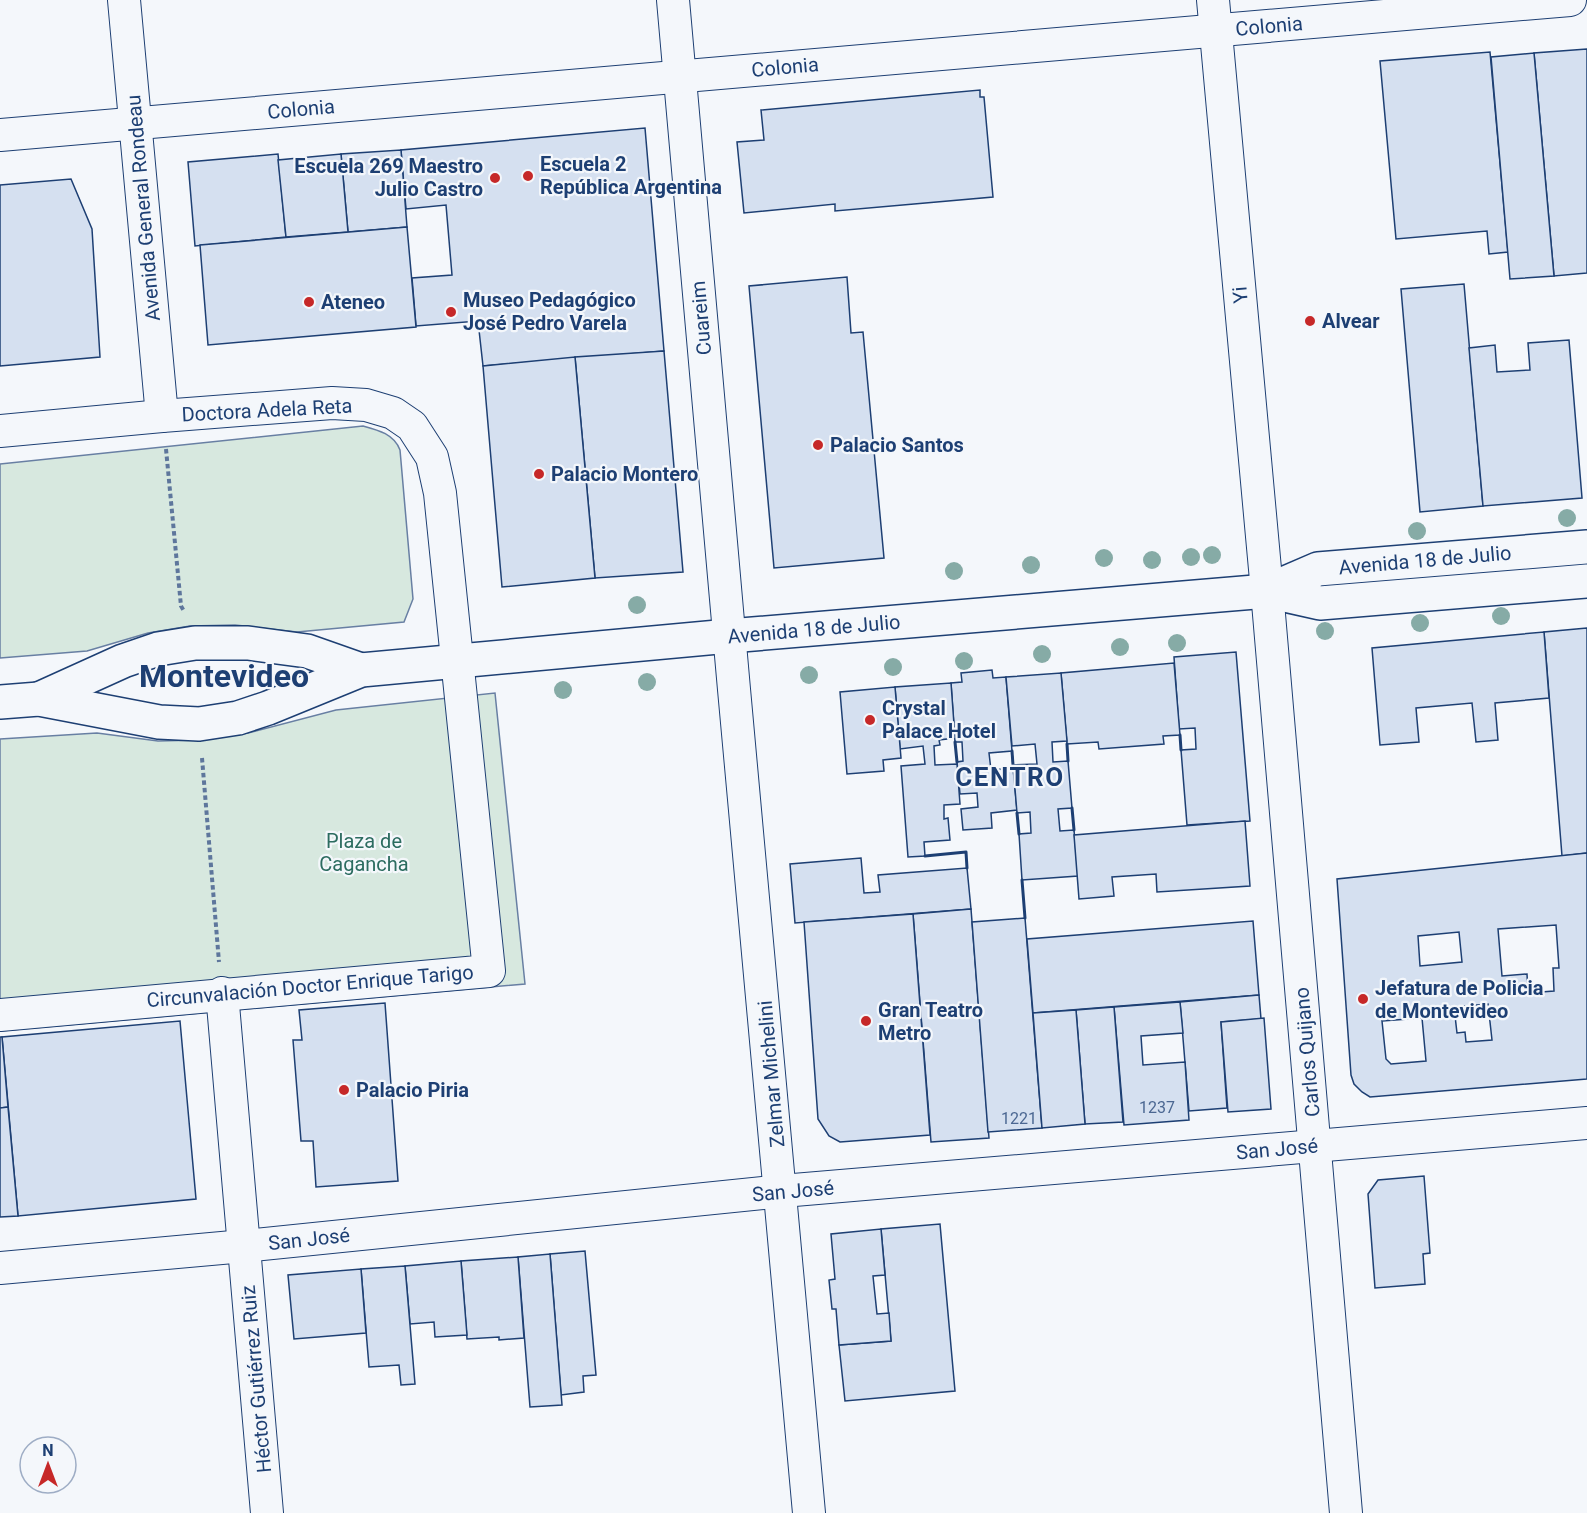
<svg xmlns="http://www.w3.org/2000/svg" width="1587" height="1513" font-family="Roboto,sans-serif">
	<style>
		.green { fill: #d7e8df; stroke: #687fa3; stroke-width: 1.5 }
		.building { fill: #d5e0f0; stroke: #1d3f73; stroke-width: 1.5; fill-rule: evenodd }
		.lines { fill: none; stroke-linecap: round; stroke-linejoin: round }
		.street-casing { stroke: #1d3f73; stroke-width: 34 }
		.secondary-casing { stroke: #1d3f73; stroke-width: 36 }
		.path { stroke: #5e769c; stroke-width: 4; stroke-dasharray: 4.5 3; stroke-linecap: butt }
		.street { stroke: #f4f7fb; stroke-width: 32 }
		.secondary { stroke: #f4f7fb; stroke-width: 33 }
		.wall { stroke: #1d3f73; stroke-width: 3 }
		.tree { fill: #86aba6 }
		.poi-dot { fill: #c62828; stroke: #f4f7fb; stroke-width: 2 }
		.labels { text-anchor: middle; stroke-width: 4.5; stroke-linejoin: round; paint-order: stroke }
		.number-label { font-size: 16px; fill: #4b6792 }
		.street-label { font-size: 20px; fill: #1d3f73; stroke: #f4f7fb }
		.poi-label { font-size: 20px; font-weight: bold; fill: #1d3f73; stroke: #f4f7fb; text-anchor: start }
		.park-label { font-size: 20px; fill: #2c6c60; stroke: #f4f7fb }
		.district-label { font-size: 26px; font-weight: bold; letter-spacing: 1.5px; fill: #1d3f73; stroke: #f4f7fb }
		.town-label { font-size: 32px; font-weight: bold; fill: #1d3f73; stroke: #f4f7fb }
	</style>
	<rect width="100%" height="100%" fill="#f4f7fb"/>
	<g class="green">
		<path d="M363,426c15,4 31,8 37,24l13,149 -9,23 -107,10 -62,-7 -45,1 -42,7 -61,18 -87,7v-194z"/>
		<polygon points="495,693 525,984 0,1031 0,739 97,733 158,741 199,740 248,733 336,710"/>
	</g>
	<g class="building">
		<polygon points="1587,49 1587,273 1554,276 1534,53"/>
		<polygon points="1490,52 1508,252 1489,254 1487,231 1396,239 1380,61"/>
		<polygon points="1534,53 1554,276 1510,279 1491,57"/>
		<polygon points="980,90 980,97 984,97 993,197 835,211 835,204 744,213 737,142 764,140 761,110"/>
		<polygon points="645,128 664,351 483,366 478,321 416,326 412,278 452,275 446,205 406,209 401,150"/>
		<polygon points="401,150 407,227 348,232 341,154"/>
		<polygon points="278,154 286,237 195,246 188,162"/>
		<polygon points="341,154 348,232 286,237 278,160"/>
		<polygon points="71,179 92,229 100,357 0,366 0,185"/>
		<polygon points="407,227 416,327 208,345 200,245"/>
		<polygon points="847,277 851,333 863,332 884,558 774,568 749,286"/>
		<polygon points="1464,284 1483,506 1420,512 1401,289"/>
		<polygon points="1569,340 1582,498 1483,506 1469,348 1495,345 1497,372 1530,370 1528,343"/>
		<polygon points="664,351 683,572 595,578 575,357"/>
		<polygon points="575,357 595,578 502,587 483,366"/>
		<polygon points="1587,628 1587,853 1562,856 1544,632"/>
		<polygon points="1544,632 1549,698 1495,703 1498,740 1476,742 1472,703 1416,708 1419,742 1380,745 1372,648"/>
		<polygon points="1236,652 1250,821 1187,825 1181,750 1196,749 1195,728 1179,729 1174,657"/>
		<polygon points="1174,663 1180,735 1163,736 1164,744 1099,749 1098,742 1067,744 1061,673"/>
		<polygon points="992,670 993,678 1006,677 1012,751 989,753 991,770 1013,768 1017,810 991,813 992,828 963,830 961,809 978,807 977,793 960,794 957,762 963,761 962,742 955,742 951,683 962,682 961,673"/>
		<polygon points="1061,673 1067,741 1052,742 1053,762 1068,761 1072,808 1058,809 1060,831 1074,830 1078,876 1022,880 1019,834 1031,833 1030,812 1017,813 1013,765 1037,764 1035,744 1012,746 1006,677"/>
		<polygon points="951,683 955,738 939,740 940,745 934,746 935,765 957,764 960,804 944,805 944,819 948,818 950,840 924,842 925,856 908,857 901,766 925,764 923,746 900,749 895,687"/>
		<polygon points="895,687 901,758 883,760 884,771 847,774 840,692"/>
		<polygon points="1245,821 1250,886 1157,892 1156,874 1112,877 1114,896 1079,899 1074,835"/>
		<path d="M1587,853v226l-217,18 -8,-5 -8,-8 -3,-9 -14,-196zM1556,925l3,43h-6l1,23 -26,2 -1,-19 -25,2 -4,-47zM1459,932l3,30 -42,4 -2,-30zM1488,1004l4,36 -26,2 -1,-10 -8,1 -3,-26zM1422,1018l4,43 -35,3 -5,-5 -4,-38z"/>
		<polygon points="861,858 864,893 880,892 878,875 967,868 971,909 795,923 790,864"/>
		<polygon points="971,909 989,1138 931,1142 913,914"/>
		<polygon points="913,914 930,1135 840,1142 829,1136 818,1119 804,922"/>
		<polygon points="1025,918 1042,1128 988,1132 972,922"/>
		<polygon points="1253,921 1259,995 1033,1013 1027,939"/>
		<polygon points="1259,995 1261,1019 1221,1022 1227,1108 1189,1111 1180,1002"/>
		<polygon points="1180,1002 1183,1033 1141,1036 1143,1065 1185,1062 1189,1120 1124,1125 1114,1007"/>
		<polygon points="385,1003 398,1181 316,1187 313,1141 301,1141 293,1040 302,1040 299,1010"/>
		<polygon points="1114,1007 1123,1122 1085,1124 1076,1010"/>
		<polygon points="1076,1010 1085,1124 1042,1128 1033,1013"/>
		<polygon points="1264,1018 1271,1109 1228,1112 1221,1022"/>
		<polygon points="180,1021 196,1199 18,1216 2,1037"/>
		<polygon points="0,1037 2,1037 8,1107 0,1108"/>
		<polygon points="8,1107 18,1216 0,1217 0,1108"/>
		<polygon points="1424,1176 1430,1253 1423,1254 1425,1284 1375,1288 1368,1194 1378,1180"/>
		<polygon points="940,1224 955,1391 845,1401 839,1345 891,1341 881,1229"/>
		<polygon points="881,1229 885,1275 873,1276 877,1314 889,1313 891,1341 839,1345 836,1309 832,1309 829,1280 835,1279 831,1234"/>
		<polygon points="585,1251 596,1375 583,1376 584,1392 561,1395 550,1254"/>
		<polygon points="550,1254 562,1405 530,1407 518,1257"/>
		<polygon points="518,1257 524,1338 499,1340 499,1337 467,1339 461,1261"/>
		<polygon points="461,1261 467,1335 435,1337 434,1322 410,1324 405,1266"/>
		<polygon points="405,1266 415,1384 401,1385 399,1365 369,1367 361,1269"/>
		<polygon points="361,1269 366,1333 294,1339 288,1275"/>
	</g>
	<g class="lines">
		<g class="street-casing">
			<g id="street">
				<polyline points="124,0 162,416"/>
				<path d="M673,0c41,505 93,1008 136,1513"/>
				<polyline points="1213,0 1267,591 1346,1513"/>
				<polyline points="0,135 1570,0"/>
				<polyline points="0,431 162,416 332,403 366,405 393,413 412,426 432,457 440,493 489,971 0,1015"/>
				<polyline points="222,993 267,1513"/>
				<polyline points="0,1268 244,1246 782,1191 1587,1123"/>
			</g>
		</g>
		<g class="secondary-casing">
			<g id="secondary">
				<polyline points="1267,591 1320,603 1587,581"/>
				<polyline points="39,699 123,661 158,649 195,643 248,643 307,651 361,670"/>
				<polyline points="0,702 39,699 159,722 199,724 238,718 268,708 361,670 729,636 1267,591 1318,569 1587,547"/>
			</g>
		</g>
		<g class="path">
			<polyline points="166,449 181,606 184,611"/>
			<polyline points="202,758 219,962"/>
		</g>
		<use href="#street" class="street"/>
		<use href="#secondary" class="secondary"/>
		<g class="wall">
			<polyline points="1180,735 1181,750"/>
			<polyline points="955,742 957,762"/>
			<polyline points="1067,744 1068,761"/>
			<polyline points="1012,751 1013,765"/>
			<polyline points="1072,808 1074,830"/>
			<polyline points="1017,813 1019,834"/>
			<polyline points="925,856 966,852 967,868"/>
			<polyline points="1022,880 1025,918"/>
		</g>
	</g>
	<g class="tree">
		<circle cx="1567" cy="518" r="9"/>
		<circle cx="1417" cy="531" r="9"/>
		<circle cx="1212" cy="555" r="9"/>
		<circle cx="1191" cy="557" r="9"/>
		<circle cx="1104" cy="558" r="9"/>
		<circle cx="1152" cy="560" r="9"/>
		<circle cx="1031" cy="565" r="9"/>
		<circle cx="954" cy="571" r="9"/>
		<circle cx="637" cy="605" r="9"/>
		<circle cx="1501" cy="616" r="9"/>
		<circle cx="1420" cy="623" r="9"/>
		<circle cx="1325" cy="631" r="9"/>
		<circle cx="1177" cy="643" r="9"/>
		<circle cx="1120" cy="647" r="9"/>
		<circle cx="1042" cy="654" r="9"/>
		<circle cx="964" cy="661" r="9"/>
		<circle cx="893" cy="667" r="9"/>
		<circle cx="809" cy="675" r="9"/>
		<circle cx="647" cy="682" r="9"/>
		<circle cx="563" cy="690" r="9"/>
	</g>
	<g class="poi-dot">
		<circle cx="528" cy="176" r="6"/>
		<circle cx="495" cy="178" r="6"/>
		<circle cx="309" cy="302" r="6"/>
		<circle cx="451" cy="312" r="6"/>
		<circle cx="1310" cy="321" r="6"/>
		<circle cx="818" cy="445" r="6"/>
		<circle cx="539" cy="474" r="6"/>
		<circle cx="870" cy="720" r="6"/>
		<circle cx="1363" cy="999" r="6"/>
		<circle cx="866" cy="1021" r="6"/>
		<circle cx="344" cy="1090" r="6"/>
	</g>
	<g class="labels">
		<g class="number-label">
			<text x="1157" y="1113">1237</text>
			<text x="1019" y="1124">1221</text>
		</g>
		<g class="street-label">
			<text transform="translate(1269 26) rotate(-5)" y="7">Colonia</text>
			<text transform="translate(785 67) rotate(-5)" y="7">Colonia</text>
			<text transform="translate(301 109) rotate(-5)" y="7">Colonia</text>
			<text transform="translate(143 208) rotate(-95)" y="7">Avenida General Rondeau</text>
			<text transform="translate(1240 295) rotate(-95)" y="7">Yi</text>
			<text transform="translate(701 318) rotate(-95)" y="7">Cuareim</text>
			<text transform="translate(267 410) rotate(-3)" y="7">Doctora Adela Reta</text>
			<text transform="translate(1425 560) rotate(-5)" y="7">Avenida 18 de Julio</text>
			<text transform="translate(814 629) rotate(-5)" y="7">Avenida 18 de Julio</text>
			<text transform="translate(310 986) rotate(-5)" y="7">Circunvalación Doctor Enrique Tarigo</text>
			<text transform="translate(1307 1052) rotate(-95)" y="7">Carlos Quijano</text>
			<text transform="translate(771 1074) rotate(-95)" y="7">Zelmar Michelini</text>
			<text transform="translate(1277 1149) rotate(-5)" y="7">San José</text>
			<text transform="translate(793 1191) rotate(-5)" y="7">San José</text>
			<text transform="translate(309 1239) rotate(-6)" y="7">San José</text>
			<text transform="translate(256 1379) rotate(-95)" y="7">Héctor Gutiérrez Ruiz</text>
		</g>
		<g class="poi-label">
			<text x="540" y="171">Escuela 2<tspan x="540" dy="23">República Argentina</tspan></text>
			<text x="483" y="173" text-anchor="end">Escuela 269 Maestro<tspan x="483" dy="23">Julio Castro</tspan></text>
			<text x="463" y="307">Museo Pedagógico<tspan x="463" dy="23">José Pedro Varela</tspan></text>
			<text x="321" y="309">Ateneo</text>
			<text x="1322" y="328">Alvear</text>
			<text x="830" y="452">Palacio Santos</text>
			<text x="551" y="481">Palacio Montero</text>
			<text x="882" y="715">Crystal<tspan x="882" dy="23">Palace Hotel</tspan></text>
			<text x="1375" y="995">Jefatura de Policia<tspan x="1375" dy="23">de Montevideo</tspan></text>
			<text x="878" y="1017">Gran Teatro<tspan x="878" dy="23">Metro</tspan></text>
			<text x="356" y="1097">Palacio Piria</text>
		</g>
		<g class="park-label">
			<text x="364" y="848">Plaza de<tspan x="364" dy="23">Cagancha</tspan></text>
		</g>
		<g class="district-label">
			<text x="1010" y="786">CENTRO</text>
		</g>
		<g class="town-label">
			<text x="224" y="687">Montevideo</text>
		</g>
	</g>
	<g transform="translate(48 1465)"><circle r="28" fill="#f4f7fb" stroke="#9eadc5" stroke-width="1.5"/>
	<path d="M0-4.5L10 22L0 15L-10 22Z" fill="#c62828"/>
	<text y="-9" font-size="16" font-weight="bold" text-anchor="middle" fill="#1d3f73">N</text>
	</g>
</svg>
